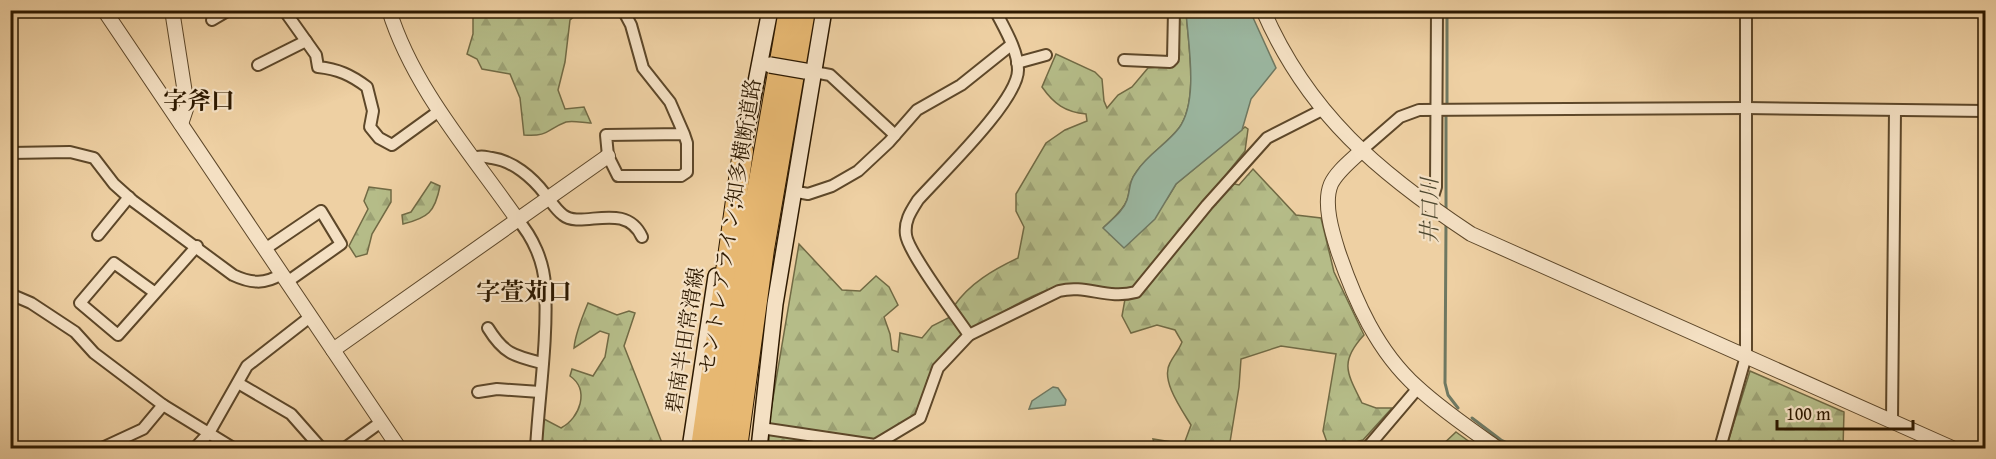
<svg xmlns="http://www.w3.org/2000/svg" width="1996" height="459" font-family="'Gentium Book Plus','Noto Serif JP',serif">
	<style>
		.forest { fill: url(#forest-firs); stroke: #716a44; stroke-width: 1.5 }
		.water { fill: #9bb7a1; stroke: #6f7861; stroke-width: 1.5 }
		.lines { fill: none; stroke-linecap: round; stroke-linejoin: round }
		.stream { stroke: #6f7861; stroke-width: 3 }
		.minor-casing { stroke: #5d4729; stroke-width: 14 }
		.tertiary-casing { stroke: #5d4729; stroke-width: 16 }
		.secondary-casing { stroke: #2d1900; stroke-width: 18 }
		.motorway-casing { stroke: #2d1900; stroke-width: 22 }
		.minor { stroke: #f4e0c3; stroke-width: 10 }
		.tertiary { stroke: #f4e0c3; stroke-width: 14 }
		.secondary { stroke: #f4e0c3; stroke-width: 15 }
		.motorway { stroke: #e7b872; stroke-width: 20 }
		.secondary-bridge-casing { stroke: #2d1900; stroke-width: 18; stroke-linecap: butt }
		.secondary-bridge { stroke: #f4e0c3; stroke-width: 15 }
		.labels { text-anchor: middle; stroke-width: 4.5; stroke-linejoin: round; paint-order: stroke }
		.street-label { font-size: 21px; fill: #2d1900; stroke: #f4e0c3 }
		.water-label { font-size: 22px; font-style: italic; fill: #4e4830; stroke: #f4e0c3 }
		.quarter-label { font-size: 24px; font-weight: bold; fill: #2d1900; stroke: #f4e0c3 }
	</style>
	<defs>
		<pattern id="forest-firs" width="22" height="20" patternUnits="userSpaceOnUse" patternTransform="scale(1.5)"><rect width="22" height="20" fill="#b5bc88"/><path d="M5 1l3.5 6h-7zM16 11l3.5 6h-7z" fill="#9ca174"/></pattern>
	</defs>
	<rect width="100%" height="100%" fill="#eed0a3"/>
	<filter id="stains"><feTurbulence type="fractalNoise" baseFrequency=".00333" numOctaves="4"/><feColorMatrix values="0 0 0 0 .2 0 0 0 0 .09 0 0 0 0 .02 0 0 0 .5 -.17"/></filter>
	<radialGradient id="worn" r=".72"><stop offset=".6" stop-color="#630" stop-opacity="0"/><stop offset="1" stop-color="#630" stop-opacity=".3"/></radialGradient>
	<g class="forest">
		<path d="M473,11h108l-11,9 -5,42 -7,28 7,19 19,-2 7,16c-7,0 -18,-3 -25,-1 -19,7 -17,15 -42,13l-4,-37 -10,-24 -28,-5 -5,-10 -10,-5 6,-20z"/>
		<path d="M1179,11h7c2,32 13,90 -7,117 -12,16 -31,26 -42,43 -9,12 -6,17 -10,29 -4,11 -16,20 -24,28l64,-29 9,-15 69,-57 3,2 -3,22 -109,136c-27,12 -43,-6 -68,-2 -33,4 -67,30 -97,45l-17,-24c16,-23 39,-36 64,-48l6,-31 -8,-16v-17l30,-51 19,-13 22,-9 -1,-7c-21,-2 -32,-10 -44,-27l14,-33 39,18 7,7 2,22 3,7 11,-13 14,-8 16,-19 27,-3z"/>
		<path d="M1253,169l43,46 25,3 13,54 30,63c-25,27 -17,38 -2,68l14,5h16l-29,32 -7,2 -6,6h-21l-6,-17 13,-77 -55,-8 -40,13 -2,28 -10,61h-74l-2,-9 31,5 7,-19c-9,-15 -31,-45 -21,-62 4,-8 9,-13 12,-21l-7,-12 -18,-5 -26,8 -9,-17 3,-17 105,-116 9,2z"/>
		<path d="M431,182l9,4c-5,26 -12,32 -37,38l-1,-9 9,-3z"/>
		<polygon points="369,187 391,190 391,202 372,234 367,254 356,257 349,246 368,209 364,201"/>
		<polygon points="799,244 842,290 860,291 876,276 889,287 898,305 884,317 890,334 892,350 898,352 900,333 922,338 932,326 952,316 963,336 938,361 928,378 916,419 873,448 769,448 769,422"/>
		<path d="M588,303l29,12 12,-4 6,2 -11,33 40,102h-124l4,-29 17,9c19,-10 29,-38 9,-52l2,-7 21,7 12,-19 4,-23 -9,-3 -26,17c1,-13 9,-33 14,-45z"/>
		<polygon points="1750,371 1844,412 1843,448 1726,448"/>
		<polygon points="1456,432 1478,448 1439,448"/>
	</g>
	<g class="water">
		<path d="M1186,11h64l26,57 -25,31 -9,31 -66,54 -21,35 -31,29 -21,-20c8,-8 20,-16 24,-28 4,-12 1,-17 10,-29 11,-17 30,-27 42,-43 20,-27 9,-85 7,-117z"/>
		<polygon points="1053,387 1058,388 1066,400 1065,405 1029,409 1032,401"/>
	</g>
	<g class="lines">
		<g class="stream">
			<polyline points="1447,106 1447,10"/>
			<polyline points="1446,211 1446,113"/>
			<polyline points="1446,221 1445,383 1448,395 1458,408"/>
			<polyline points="1472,418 1501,440 1518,448"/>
		</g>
		<g class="minor-casing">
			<g id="minor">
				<path d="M284,10l32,45 2,12c20,2 33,8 49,20l6,24 -3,16 9,11 13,7 47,-34"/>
				<polyline points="348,10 351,10"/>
				<polyline points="623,10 631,25 643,68 670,102 684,134 687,143 687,172 681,176 618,176 608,156 606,135 684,134"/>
				<polyline points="212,20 229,10"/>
				<polyline points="1124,60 1170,62 1173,59 1174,10"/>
				<polyline points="1017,63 1046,55"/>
				<polyline points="258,65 306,41"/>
				<polyline points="814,72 830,75 895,135"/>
				<polyline points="1362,150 1400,117 1419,110 1746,108 1986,111"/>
				<path d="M10,153l60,-1 24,6 20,26 19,17 100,74c17,8 32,10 48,-1"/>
				<path d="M474,158c7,-3 11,-1 18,0 21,3 40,19 53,36 6,7 10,15 18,21 18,15 62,-15 79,22"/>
				<polyline points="792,191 808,194 832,186 858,171 889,142 917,110 961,85 1011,45"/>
				<polyline points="1430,206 1436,187 1437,10"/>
				<path d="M517,219c16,18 27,43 28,67 3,54 -6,109 -9,162"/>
				<polyline points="98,235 129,197"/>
				<polyline points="265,249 321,211 341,244 287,282"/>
				<polyline points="154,292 114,263 80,303 118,335 197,246"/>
				<polyline points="10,294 31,303 75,332 94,353 163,405"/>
				<path d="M488,328c16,26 26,28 54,35"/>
				<path d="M969,335c-13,-19 -61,-83 -63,-100 -2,-14 5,-24 12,-35 22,-25 100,-99 100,-130 0,-20 -14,-42 -23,-60"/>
				<polyline points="238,383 291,414 321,448"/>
				<polyline points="478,392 497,389 540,392"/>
				<polyline points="1892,421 1895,110"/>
				<path d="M761,428l114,17 45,-27 18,-50 31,-33 90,-44c27,-7 48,9 77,1l71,-87 60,-67 55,-28"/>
				<polyline points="102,448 143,429 163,405 233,448"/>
				<polyline points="195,448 209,433 247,366 310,317"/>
				<polyline points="345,448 381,422"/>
				<polyline points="1367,448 1418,388"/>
				<polyline points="1720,448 1746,356 1746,10"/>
			</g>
		</g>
		<g class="tertiary-casing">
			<g id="tertiary">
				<polyline points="104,10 399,448"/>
				<polyline points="172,10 187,106 181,124"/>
				<path d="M389,10c24,78 82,143 128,209"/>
				<path d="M1263,10c45,104 116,163 208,224l481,214"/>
				<path d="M1362,150c-10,10 -25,21 -31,34 -8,19 1,48 7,67 17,50 39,100 79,136 25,23 53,42 80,61"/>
				<polyline points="333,350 608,156"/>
			</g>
		</g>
		<g class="secondary-casing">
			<g id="secondary">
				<polyline points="741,159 770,10"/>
				<polyline points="690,448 716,276"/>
				<polyline points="759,448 775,304 824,10"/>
			</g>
		</g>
		<g class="motorway-casing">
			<g id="motorway">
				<polyline points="701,448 743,151"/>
				<polyline points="720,448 754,209 789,10"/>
				<polyline points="737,448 764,249 805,10"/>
			</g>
		</g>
		<use href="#minor" class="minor"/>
		<use href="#tertiary" class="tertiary"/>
		<use href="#secondary" class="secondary"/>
		<use href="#motorway" class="motorway"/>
		<g class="secondary-bridge-casing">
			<polyline id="secondary-bridge" points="770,65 805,71"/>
		</g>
		<use href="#secondary-bridge" class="secondary-bridge"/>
	</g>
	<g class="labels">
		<g class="street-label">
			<text transform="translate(730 226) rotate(-81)" y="7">セントレアライン;知多横断道路</text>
			<text transform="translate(685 340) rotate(-81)" y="7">碧南半田常滑線</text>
		</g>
		<g class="water-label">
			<text transform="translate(1429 211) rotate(-90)" y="8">井口川</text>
		</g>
		<g class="quarter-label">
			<text x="199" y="109">字斧口</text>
			<text x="524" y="300">字萱苅口</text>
		</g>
	</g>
	<rect width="1996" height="459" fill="none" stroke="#eed0a3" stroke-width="36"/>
	<rect x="12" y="12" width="1972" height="435" fill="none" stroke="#2d1900" stroke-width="3"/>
	<rect x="18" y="18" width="1960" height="423" fill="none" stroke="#2d1900" stroke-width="1.5"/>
	<path d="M1777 420v9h136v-9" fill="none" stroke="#2d1900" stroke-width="3"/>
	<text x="1786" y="420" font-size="18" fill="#2d1900" stroke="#f4e0c3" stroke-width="4.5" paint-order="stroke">100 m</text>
	<rect width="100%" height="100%" filter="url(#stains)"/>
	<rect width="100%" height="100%" fill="url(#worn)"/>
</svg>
